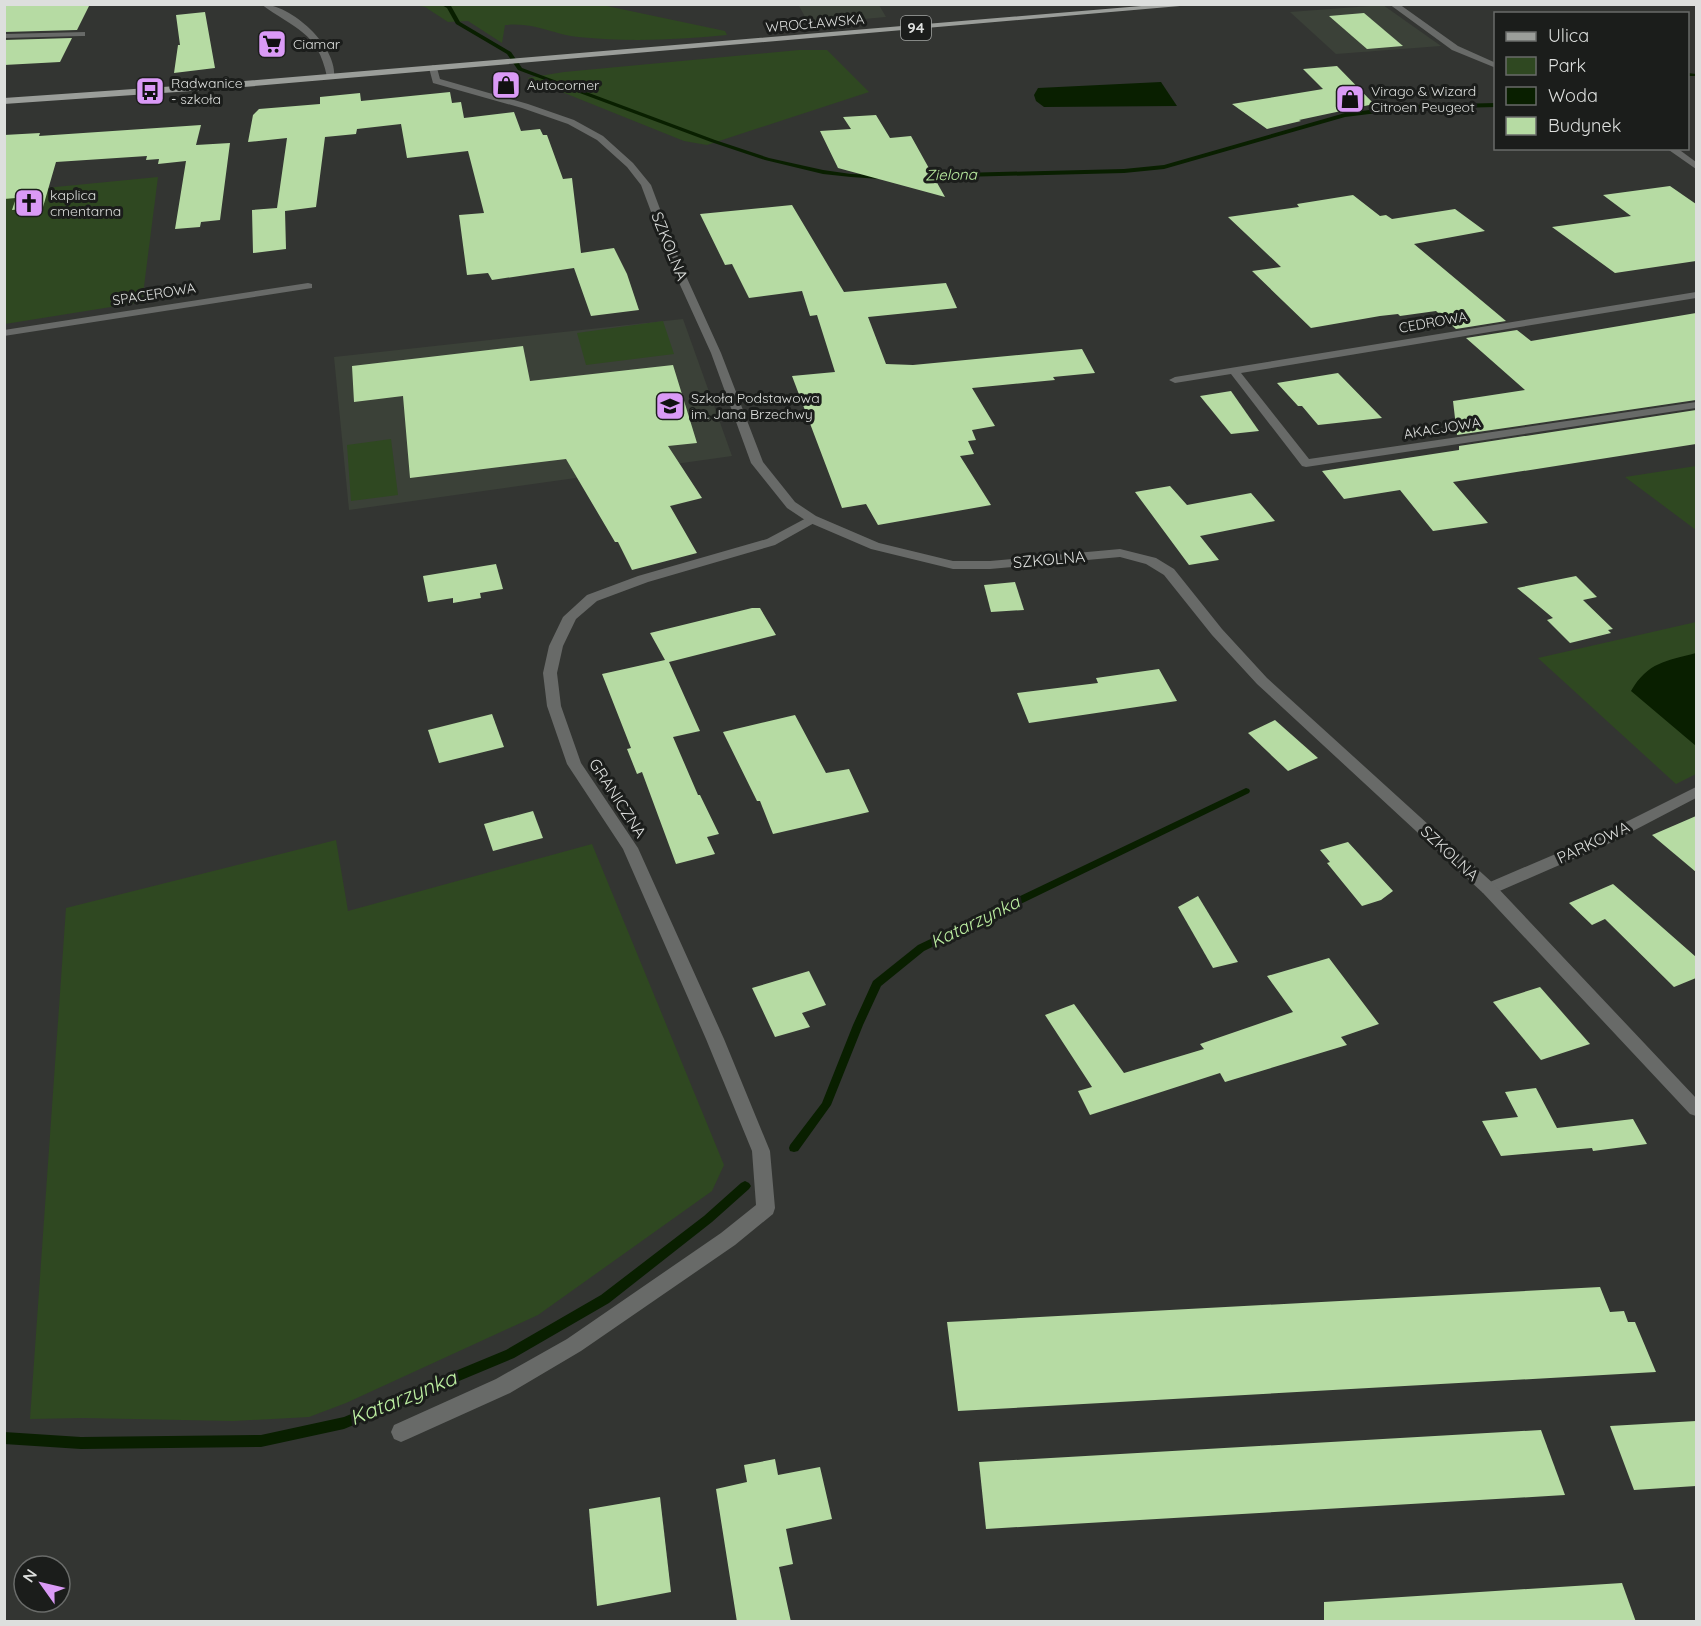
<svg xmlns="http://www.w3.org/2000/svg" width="1701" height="1626" font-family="Quicksand,sans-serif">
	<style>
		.built { fill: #3b4138 }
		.green { fill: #2f4821 }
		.water { fill: #091f00 }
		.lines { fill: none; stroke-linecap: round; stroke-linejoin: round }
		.stream { fill: #091f00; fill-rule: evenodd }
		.building { fill: #b6dba3 }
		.minor { fill: #686a68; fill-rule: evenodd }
		.tertiary { fill: #686a68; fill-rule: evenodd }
		.primary { fill: #9b9e9a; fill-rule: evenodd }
		.labels { text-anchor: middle; stroke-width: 6; stroke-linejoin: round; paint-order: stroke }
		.far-street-label { font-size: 14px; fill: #dddfdd; stroke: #1b1d1b }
		.far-poi-label { font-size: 14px; fill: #dddfdd; stroke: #1b1d1b; text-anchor: start }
		.shield { fill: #1b1d1b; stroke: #a3a5a3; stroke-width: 1.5 }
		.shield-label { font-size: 15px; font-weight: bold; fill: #dddfdd }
		.far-water-label { font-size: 15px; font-style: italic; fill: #bdf0a2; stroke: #1b1d1b }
		.street-label { font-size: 16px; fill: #dddfdd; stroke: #1b1d1b }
		.water-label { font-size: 18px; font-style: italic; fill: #bdf0a2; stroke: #1b1d1b }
		.near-water-label { font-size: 21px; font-style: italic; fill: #bdf0a2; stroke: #1b1d1b }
	</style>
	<rect width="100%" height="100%" fill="#333532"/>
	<g class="built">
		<polygon points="795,5 879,5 886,17 809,24 799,6"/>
		<polygon points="1383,5 1441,46 1336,54 1290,12"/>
		<polygon points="683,319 732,456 349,510 334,357"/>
	</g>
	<g class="green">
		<path d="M415,5h187l123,26 2,4c-50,5 -99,7 -149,2 -27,-3 -43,-15 -73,-12l-3,18 -34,-22 -20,1 -23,-15z"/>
		<polygon points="799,50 827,50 869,92 707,145 684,141 527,78 564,72"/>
		<polygon points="158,177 142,302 5,324 4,192"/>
		<polygon points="663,321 674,354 586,365 577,333"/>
		<polygon points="391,439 398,495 351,501 347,445"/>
		<polygon points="1696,466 1696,530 1625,477"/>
		<polygon points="1696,622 1696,774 1676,784 1538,658"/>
		<polygon points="336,840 348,911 592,844 724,1165 712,1191 538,1315 346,1403 309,1417 233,1421 83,1418 30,1419 66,908"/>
	</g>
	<g class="water">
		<polygon points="1161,82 1177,106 1044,107 1036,101 1034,95 1038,88"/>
		<path d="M1696,653v93l-65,-55c17,-29 35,-30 65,-38z"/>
	</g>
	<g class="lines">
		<g class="stream">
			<polygon points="440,4 451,6 460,22 511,52 522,68 715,140 769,158 823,170 851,174 880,175 883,177 880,179 851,177 823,174 765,160 711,142 518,70 507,54 456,24 447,8"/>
			<polygon points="1688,73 1696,74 1696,76 1688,76"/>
			<polygon points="1496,103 1496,107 1410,109 1345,117 1164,169 1124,173 921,178 918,176 921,174 1124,169 1164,165 1345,113 1410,105"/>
			<polygon points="1246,788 1249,789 1250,791 1249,793 924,951 881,986 863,1025 831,1105 798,1151 794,1152 790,1151 789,1148 790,1145 822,1103 853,1025 873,981 918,945"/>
			<polygon points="745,1181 749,1183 751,1186 749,1189 712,1222 609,1303 514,1358 344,1429 261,1447 81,1449 4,1444 4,1432 81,1437 261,1435 344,1417 506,1350 601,1295 704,1216 741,1183"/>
		</g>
	</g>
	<g class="building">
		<polygon points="4,4 90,4 77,30 4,32"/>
		<polygon points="205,12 215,68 174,73 178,45 180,45 176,15"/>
		<polygon points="1364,13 1403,46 1367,49 1329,16"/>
		<polygon points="72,38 60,62 4,65 4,40"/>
		<polygon points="1337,66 1374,104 1299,120 1301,121 1267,129 1232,104 1323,89 1303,69"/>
		<polygon points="450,92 452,103 461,102 464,118 514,112 521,131 540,129 543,135 547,135 563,179 572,178 581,253 614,248 627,274 639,310 591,316 574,268 492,280 488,273 467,275 459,215 484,213 468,151 407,158 401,124 357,129 356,134 325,137 316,207 285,211 286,249 253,253 252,210 277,208 287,138 248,142 253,115 259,109 320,104 320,97 360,93 361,101"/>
		<polygon points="876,115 890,138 911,136 945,197 838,168 820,131 851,129 843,117"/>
		<polygon points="201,125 196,145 230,143 220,220 201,222 200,227 175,229 186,161 158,164 159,159 146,160 147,156 56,162 43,207 12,210 16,198 4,199 4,135 40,133 39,136"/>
		<polygon points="1670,186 1696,204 1696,261 1615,273 1552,227 1631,216 1603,195"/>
		<polygon points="1353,195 1380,216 1386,215 1392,219 1455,209 1485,231 1414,244 1506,321 1456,329 1436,311 1400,316 1398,314 1380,316 1311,328 1252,271 1281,267 1228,217 1299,207 1297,204"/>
		<polygon points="792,205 844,292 946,283 957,308 868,317 886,364 913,365 1082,349 1095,373 1053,377 1055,380 972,388 995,426 972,430 976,440 968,441 974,454 960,456 991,505 878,525 866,504 842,508 792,376 835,372 817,315 810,316 802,291 749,298 732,264 725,265 700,214"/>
		<polygon points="1696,313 1696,400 1457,435 1453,401 1525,390 1466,338 1517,330 1531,341"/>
		<polygon points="523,346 530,381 673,365 697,443 668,446 702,498 670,506 697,553 632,570 618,542 615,542 566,459 410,478 403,396 354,402 352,366"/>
		<polygon points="1338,373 1382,418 1318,425 1302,406 1298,406 1277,383"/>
		<polygon points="1231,391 1259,431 1231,434 1200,396"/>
		<polygon points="1696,410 1696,444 1453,482 1488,523 1433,531 1400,490 1344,499 1322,471 1459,450 1459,446"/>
		<polygon points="1170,486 1187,505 1251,493 1275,521 1200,536 1219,560 1189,565 1135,492"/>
		<polygon points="496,564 503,589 480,593 481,598 453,603 453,598 428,602 423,576"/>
		<polygon points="1576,576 1597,597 1583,600 1613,629 1608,630 1611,633 1570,643 1547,620 1553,618 1517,588"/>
		<polygon points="1015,582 1024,610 991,612 984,585"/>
		<polygon points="752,608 760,608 776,635 669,662 700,731 673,737 698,795 700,795 719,834 707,837 715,854 676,864 642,772 637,774 627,749 631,748 602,674 665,660 650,633"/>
		<polygon points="1159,669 1177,701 1029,723 1017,693 1098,683 1096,678"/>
		<polygon points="492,714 504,747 439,763 428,730"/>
		<polygon points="795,715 826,773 849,769 869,812 773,834 760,801 757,801 723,732"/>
		<polygon points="1275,720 1318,758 1288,771 1248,733"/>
		<polygon points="533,811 543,838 493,851 484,824"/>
		<polygon points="1696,816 1696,872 1652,835"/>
		<polygon points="1348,842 1393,891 1381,900 1362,906 1327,863 1330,862 1320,850"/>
		<polygon points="1613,884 1696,957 1696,978 1674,987 1605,919 1592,925 1569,903"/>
		<polygon points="1198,896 1238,962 1213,968 1178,907"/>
		<polygon points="1329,958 1379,1024 1341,1037 1347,1045 1225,1082 1220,1073 1090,1115 1078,1091 1092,1087 1045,1015 1074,1004 1124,1073 1204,1049 1200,1044 1293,1012 1267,976"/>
		<polygon points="809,971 826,1005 802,1013 810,1027 775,1037 752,988"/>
		<polygon points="1540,987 1590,1044 1541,1060 1493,1002"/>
		<polygon points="1536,1088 1557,1128 1633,1119 1647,1144 1593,1151 1592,1148 1501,1156 1482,1121 1518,1117 1505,1092"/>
		<polygon points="1600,1287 1610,1312 1624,1311 1628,1322 1635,1322 1656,1372 958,1411 947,1322"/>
		<polygon points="1696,1421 1696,1486 1634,1490 1610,1426"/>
		<polygon points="1541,1430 1565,1495 986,1529 979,1462"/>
		<polygon points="775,1459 778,1475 820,1467 832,1519 786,1529 793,1564 779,1567 791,1622 737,1622 716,1489 747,1482 744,1465"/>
		<polygon points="660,1497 671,1592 597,1606 589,1509"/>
		<polygon points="1622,1583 1636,1622 1324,1622 1324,1602"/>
	</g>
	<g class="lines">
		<g class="minor">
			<path d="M261,4c30,0 78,43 73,75l-7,-2c-9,-46 -33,-48 -66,-73z"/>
			<polygon points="1389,4 1399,4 1458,46 1496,63 1496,68 1452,50"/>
			<polygon points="85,32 85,36 82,36 4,38 4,34"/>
			<polygon points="1666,148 1677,148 1696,162 1696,169"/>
			<polygon points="308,283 312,284 312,288 4,336 4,330"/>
			<polygon points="1696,292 1696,298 1241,373 1309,459 1696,402 1696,408 1306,467 1302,466 1231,374 1175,383 1169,380 1175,377"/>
			<polygon points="812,515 818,519 816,522 775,545 648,582 597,601 576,619 563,646 557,673 561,706 581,763 638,848 724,1039 770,1151 775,1208 773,1214 735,1245 581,1351 510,1393 408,1439 401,1442 394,1439 391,1432 394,1425 496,1379 567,1339 721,1233 756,1205 752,1151 706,1039 623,849 567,764 547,706 543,673 549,646 563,617 587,595 638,576 767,539"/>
			<polygon points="1696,787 1696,798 1610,843 1495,893 1483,893 1481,889 1483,885 1600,835"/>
		</g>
		<polygon class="tertiary" points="433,65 437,68 440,79 528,104 574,120 603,136 633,163 651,185 681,265 721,353 763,462 795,502 816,516 879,543 953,561 990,561 1120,549 1156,558 1174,569 1222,629 1267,678 1495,885 1696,1098 1696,1116 1690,1114 1483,893 1257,684 1212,635 1164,575 1146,564 1120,557 990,569 953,569 871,549 808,522 787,508 751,463 711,353 671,265 641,185 627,167 597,140 568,124 522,108 433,83 429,68"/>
		<polygon class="primary" points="1165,4 1203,4 220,89 4,104 4,98 220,83"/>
	</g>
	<defs>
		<g id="supermarket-square" transform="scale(1.5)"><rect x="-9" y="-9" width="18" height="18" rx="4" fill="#da9af6" stroke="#1b1d1b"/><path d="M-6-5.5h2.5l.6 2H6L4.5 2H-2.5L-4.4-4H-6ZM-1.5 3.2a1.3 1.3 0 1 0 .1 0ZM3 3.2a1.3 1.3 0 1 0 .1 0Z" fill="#111"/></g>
		<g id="shop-square" transform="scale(1.5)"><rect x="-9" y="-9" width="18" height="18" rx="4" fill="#da9af6" stroke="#1b1d1b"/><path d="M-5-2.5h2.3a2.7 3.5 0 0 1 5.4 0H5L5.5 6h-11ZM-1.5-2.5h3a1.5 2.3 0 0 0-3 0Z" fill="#111"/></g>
		<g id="bus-square" transform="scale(1.5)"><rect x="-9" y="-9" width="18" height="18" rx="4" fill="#da9af6" stroke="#1b1d1b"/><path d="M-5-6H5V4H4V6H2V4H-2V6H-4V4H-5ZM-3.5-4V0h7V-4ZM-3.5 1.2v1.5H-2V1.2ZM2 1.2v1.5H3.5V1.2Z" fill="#111"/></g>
		<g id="church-square" transform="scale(1.5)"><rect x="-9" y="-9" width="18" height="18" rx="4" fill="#da9af6" stroke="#1b1d1b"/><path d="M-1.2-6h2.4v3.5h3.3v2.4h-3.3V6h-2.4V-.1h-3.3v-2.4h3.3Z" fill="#111"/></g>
		<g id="school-square" transform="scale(1.5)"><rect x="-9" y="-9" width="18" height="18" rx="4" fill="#da9af6" stroke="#1b1d1b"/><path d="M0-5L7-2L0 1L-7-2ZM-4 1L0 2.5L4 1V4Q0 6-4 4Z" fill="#111"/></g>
	</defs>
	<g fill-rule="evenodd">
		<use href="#supermarket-square" x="272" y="44"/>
		<use href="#shop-square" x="506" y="85"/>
		<use href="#bus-square" x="150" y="91"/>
		<use href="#shop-square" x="1350" y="99"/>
		<use href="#church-square" x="29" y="203"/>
		<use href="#school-square" x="670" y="406"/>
	</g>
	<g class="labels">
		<g class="far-street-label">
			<text transform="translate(815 23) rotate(-5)" y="5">WROCŁAWSKA</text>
			<text transform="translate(154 294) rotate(-9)" y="5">SPACEROWA</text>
			<text transform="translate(1433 322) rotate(-10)" y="5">CEDROWA</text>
			<text transform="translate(1442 428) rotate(-9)" y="5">AKACJOWA</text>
		</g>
		<g class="far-poi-label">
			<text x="293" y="49">Ciamar</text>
			<text x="171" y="88">Radwanice<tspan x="171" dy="16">- szkoła</tspan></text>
			<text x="527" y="90">Autocorner</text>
			<text x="1371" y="96">Virago &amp; Wizard<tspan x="1371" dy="16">Citroen Peugeot</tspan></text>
			<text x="50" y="200">kaplica<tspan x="50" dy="16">cmentarna</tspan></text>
			<text x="691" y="403">Szkoła Podstawowa<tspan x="691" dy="16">im. Jana Brzechwy</tspan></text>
		</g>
		<rect class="shield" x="901" y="16" width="30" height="24" rx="4.5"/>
		<g class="shield-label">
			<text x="916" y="33">94</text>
		</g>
		<g class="far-water-label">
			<text transform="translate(951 175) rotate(-1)" y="5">Zielona</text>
		</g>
		<g class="street-label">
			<text transform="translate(670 246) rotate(68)" y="6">SZKOLNA</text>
			<text transform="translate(1049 559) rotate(-5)" y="6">SZKOLNA</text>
			<text transform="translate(618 798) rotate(57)" y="6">GRANICZNA</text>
			<text transform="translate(1593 842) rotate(-25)" y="6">PARKOWA</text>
			<text transform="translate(1450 853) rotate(43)" y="6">SZKOLNA</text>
		</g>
		<g class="water-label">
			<text transform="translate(975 922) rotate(-26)" y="6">Katarzynka</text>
		</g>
		<g class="near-water-label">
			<text transform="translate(403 1398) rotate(-22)" y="7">Katarzynka</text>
		</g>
	</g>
	<rect width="1701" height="1626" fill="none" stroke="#dddfdd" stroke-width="12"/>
	<rect x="1494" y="12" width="195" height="138" fill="#1b1d1b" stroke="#696b69" stroke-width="1.5"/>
	<rect x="1506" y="32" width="30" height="9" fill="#9b9e9a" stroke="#696b69" stroke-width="1.5"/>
	<text x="1548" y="42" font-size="18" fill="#dddfdd">Ulica</text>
	<rect x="1506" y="57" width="30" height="18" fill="#2f4821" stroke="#696b69" stroke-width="1.5"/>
	<text x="1548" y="72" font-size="18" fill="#dddfdd">Park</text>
	<rect x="1506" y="87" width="30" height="18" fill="#091f00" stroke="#696b69" stroke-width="1.5"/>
	<text x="1548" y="102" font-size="18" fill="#dddfdd">Woda</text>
	<rect x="1506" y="117" width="30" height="18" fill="#b6dba3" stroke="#696b69" stroke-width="1.5"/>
	<text x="1548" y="132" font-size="18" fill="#dddfdd">Budynek</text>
	<g transform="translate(42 1584) rotate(304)"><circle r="28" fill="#1b1d1b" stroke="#696b69" stroke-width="1.5"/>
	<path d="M0-4.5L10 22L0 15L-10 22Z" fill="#da9af6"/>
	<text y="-9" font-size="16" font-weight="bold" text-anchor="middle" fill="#dddfdd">N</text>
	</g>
</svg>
